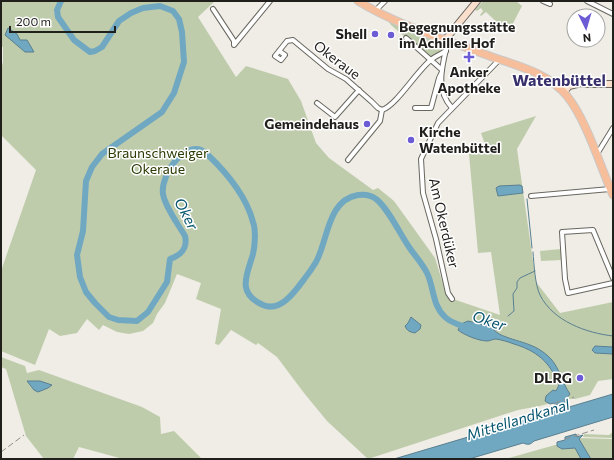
<svg xmlns="http://www.w3.org/2000/svg" width="614" height="460" font-family="Commissioner,sans-serif">
	<style>
		.green { fill: #bfccac }
		.water { fill: #71a8c1; stroke: #597f90 }
		.lines { fill: none; stroke-linecap: round; stroke-linejoin: round }
		.stream { stroke: #597f90; stroke-width: 1 }
		.river { stroke: #71a8c1; stroke-width: 6 }
		.street-casing { stroke: #696760; stroke-width: 6 }
		.secondary-casing { stroke: #696760; stroke-width: 8 }
		.primary-casing { stroke: #c9c9c9; stroke-width: 9 }
		.street { stroke: #fff; stroke-width: 4 }
		.secondary { stroke: #fbdfcd; stroke-width: 6 }
		.primary { stroke: #f7be9b; stroke-width: 7 }
		.rail { stroke: #908f89; stroke-width: 1; stroke-dasharray: 6 3; stroke-linecap: butt }
		.poi-dot { fill: #6b5bd5; stroke: #fff; stroke-width: 1.5 }
		.labels { text-anchor: middle; stroke-width: 3; stroke-linejoin: round; paint-order: stroke }
		.poi-label { font-size: 14px; font-weight: bold; fill: #201f1c; stroke: #fff; text-anchor: end }
		.street-label { font-size: 14px; fill: #201f1c; stroke: #fff }
		.park-label { font-size: 14px; fill: #2c3c05; stroke: #fff }
		.water-label { font-size: 15px; font-style: italic; fill: #06546e; stroke: #fff }
		.quarter-label { font-size: 16px; font-weight: bold; fill: #37306c; stroke: #fff }
	</style>
	<rect width="100%" height="100%" fill="#efede5"/>
	<g class="green">
		<polygon points="1,1 215,1 198,17 236,77 246,66 288,79 301,101 316,143 329,158 373,190 378,188 394,201 435,258 447,297 500,315 491,252 478,253 469,154 487,150 481,133 536,116 517,149 536,282 560,313 613,302 613,347 595,346 595,353 613,354 613,379 598,381 590,395 575,399 566,399 540,406 518,410 368,459 327,421 304,393 277,357 258,343 256,345 231,330 219,345 215,344 221,309 196,299 201,283 177,274 165,303 157,314 153,323 143,331 129,334 117,332 103,325 99,330 87,319 77,333 60,336 49,329 35,365 1,351 1,271 36,170 1,135 1,69 3,62 3,47 1,46"/>
		<polygon points="483,1 516,1 522,6 509,31 504,29 486,12 481,16 480,15 483,11 481,8 477,11 475,10"/>
		<polygon points="383,14 448,41 446,51 431,59 391,25"/>
		<polygon points="561,249 562,260 541,261 540,251"/>
		<polygon points="1,357 25,366 27,373 39,370 142,407 160,417 161,434 174,431 202,459 123,459 79,447 73,459 44,459 26,436 6,369 1,367"/>
		<polygon points="613,432 613,438 583,437 584,434 609,435"/>
		<polygon points="580,438 613,439 613,459 505,459"/>
	</g>
	<g class="water">
		<polygon points="8,28 17,34 20,40 27,40 34,52 25,52 5,35"/>
		<polygon points="520,185 522,186 523,193 498,196 496,188 499,186"/>
		<path d="M411,317l10,8 -1,4 -5,4c-5,-1 -8,-2 -10,-7l3,-3z"/>
		<path d="M468,321c7,2 17,3 24,7 2,2 4,4 7,6 19,9 36,8 52,25 9,10 11,24 19,35l-5,6 1,2 -11,3 -1,-2 -4,1 -5,-3 1,-5 7,-6 3,1 3,-6c-9,-23 -22,-34 -45,-41 -5,-2 -12,-4 -18,-5 -3,0 -6,2 -9,2 -8,0 -23,-6 -29,-11l3,-6z"/>
		<polygon points="595,346 613,347 613,354 595,353 592,350"/>
		<polygon points="27,381 40,381 52,385 48,388 38,392 34,390"/>
		<path d="M613,394v23l-79,24c-4,4 -6,4 -11,2l-54,16h-75z"/>
		<polygon points="576,434 577,437 583,435 579,439 591,459 581,459 575,448 562,449 557,446 557,442 565,440 565,437"/>
	</g>
	<g class="lines">
		<g class="stream">
			<polyline points="527,199 532,248"/>
			<path d="M533,252c1,12 2,33 7,43 13,26 46,38 73,41"/>
			<polyline points="508,316 514,311 513,294 517,288 517,282 520,278 535,271"/>
		</g>
		<path class="river" d="M61,1l-4,9 1,7 16,23 16,12 5,-1 7,-4 17,-26 12,-8 12,-5 17,-2 13,5 6,8 3,13 2,30 -10,31 -12,19 -60,42 -10,13 -6,14 -3,50 -6,24 3,22 6,15 9,11 14,14 9,3 19,1 11,-9 19,-30 3,-23c11,-4 18,-10 15,-23 -7,-12 -20,-29 -22,-42 -3,-19 24,-59 44,-40 19,18 39,41 46,68 3,8 2,23 0,32 -6,21 -17,39 10,51 18,8 33,-15 42,-27 4,-5 8,-11 11,-16 12,-21 11,-62 42,-67 7,-1 13,0 18,4 12,9 24,35 33,48 6,9 13,16 18,26 7,14 5,32 18,44 6,6 15,8 23,11"/>
		<g class="street-casing">
			<g id="street">
				<polyline points="543,1 550,4"/>
				<polyline points="587,1 613,14"/>
				<polyline points="213,9 234,41 234,45 270,1"/>
				<polyline points="375,11 385,1"/>
				<polyline points="406,38 441,69"/>
				<path d="M448,41c-5,22 -14,48 4,67"/>
				<polyline points="279,51 285,55 281,60 275,56 287,41 293,40 328,69 346,79 372,102 378,108 382,110"/>
				<polyline points="317,103 335,117 359,90"/>
				<polyline points="415,108 431,108 439,78 441,74"/>
				<polyline points="597,154 613,128"/>
				<path d="M348,160l32,-39 2,-11c15,-5 36,-41 50,-51 4,-3 9,-5 14,-8"/>
				<polyline points="531,196 610,189"/>
				<polyline points="613,278 593,230 562,232 565,279 568,293 613,283"/>
				<polyline points="452,299 448,293 436,239 423,193 421,159 438,123 499,60"/>
			</g>
		</g>
		<g class="secondary-casing">
			<g id="secondary">
				<polyline points="445,40 477,1"/>
				<polyline points="559,88 562,84 567,82 589,84 613,84"/>
				<polyline points="564,92 569,86 577,84"/>
			</g>
		</g>
		<g class="primary-casing">
			<path id="primary" d="M358,1c39,24 83,37 126,53 29,11 63,17 83,42 20,25 33,70 46,99"/>
		</g>
		<use href="#street" class="street"/>
		<use href="#secondary" class="secondary"/>
		<use href="#primary" class="primary"/>
		<g class="rail">
			<polyline points="555,403 574,397"/>
			<polyline points="565,439 594,430"/>
			<polyline points="1,452 24,435"/>
		</g>
	</g>
	<g class="poi-dot">
		<circle cx="375" cy="34" r="4"/>
		<circle cx="391" cy="35" r="4"/>
		<path d="M467 51h4v4h4v4h-4v4h-4v-4h-4v-4h4z"/>
		<circle cx="367" cy="124" r="4"/>
		<circle cx="411" cy="140" r="4"/>
		<circle cx="580" cy="378" r="4"/>
	</g>
	<g class="labels">
		<g class="poi-label">
			<text x="399" y="32" text-anchor="start">Begegnungsstätte<tspan x="399" dy="16">im Achilles Hof</tspan></text>
			<text x="367" y="39">Shell</text>
			<text x="469" y="77" text-anchor="middle">Anker<tspan x="469" dy="16">Apotheke</tspan></text>
			<text x="359" y="129">Gemeindehaus</text>
			<text x="419" y="137" text-anchor="start">Kirche<tspan x="419" dy="16">Watenbüttel</tspan></text>
			<text x="572" y="383">DLRG</text>
		</g>
		<g class="street-label">
			<text transform="translate(337 60) rotate(37)" y="5">Okeraue</text>
			<text transform="translate(444 223) rotate(77)" y="5">Am Okerdüker</text>
		</g>
		<g class="park-label">
			<text x="158" y="158">Braunschweiger<tspan x="158" dy="16">Okeraue</tspan></text>
		</g>
		<g class="water-label">
			<text transform="translate(186 214) rotate(63)" y="5">Oker</text>
			<text transform="translate(489 321) rotate(18)" y="5">Oker</text>
			<text transform="translate(518 420) rotate(-17)" y="5">Mittellandkanal</text>
		</g>
		<g class="quarter-label">
			<text x="559" y="86">Watenbüttel</text>
		</g>
	</g>
	<rect width="614" height="460" fill="none" stroke="#201f1c" stroke-width="4"/>
	<g transform="translate(586 28) rotate(175)"><circle r="19" fill="#ffffff" stroke="#a6a5a4"/>
	<path d="M0-3L7 15L0 10L-7 15Z" fill="#6b5bd5"/>
	<text y="-6" font-size="11" font-weight="bold" text-anchor="middle" fill="#201f1c">N</text>
	</g>
	<path d="M10 26v6h105v-6" fill="none" stroke="#201f1c" stroke-width="2"/>
	<text x="16" y="26" font-size="12" fill="#201f1c" stroke="#ffffff" stroke-width="3" paint-order="stroke">200 m</text>
</svg>
